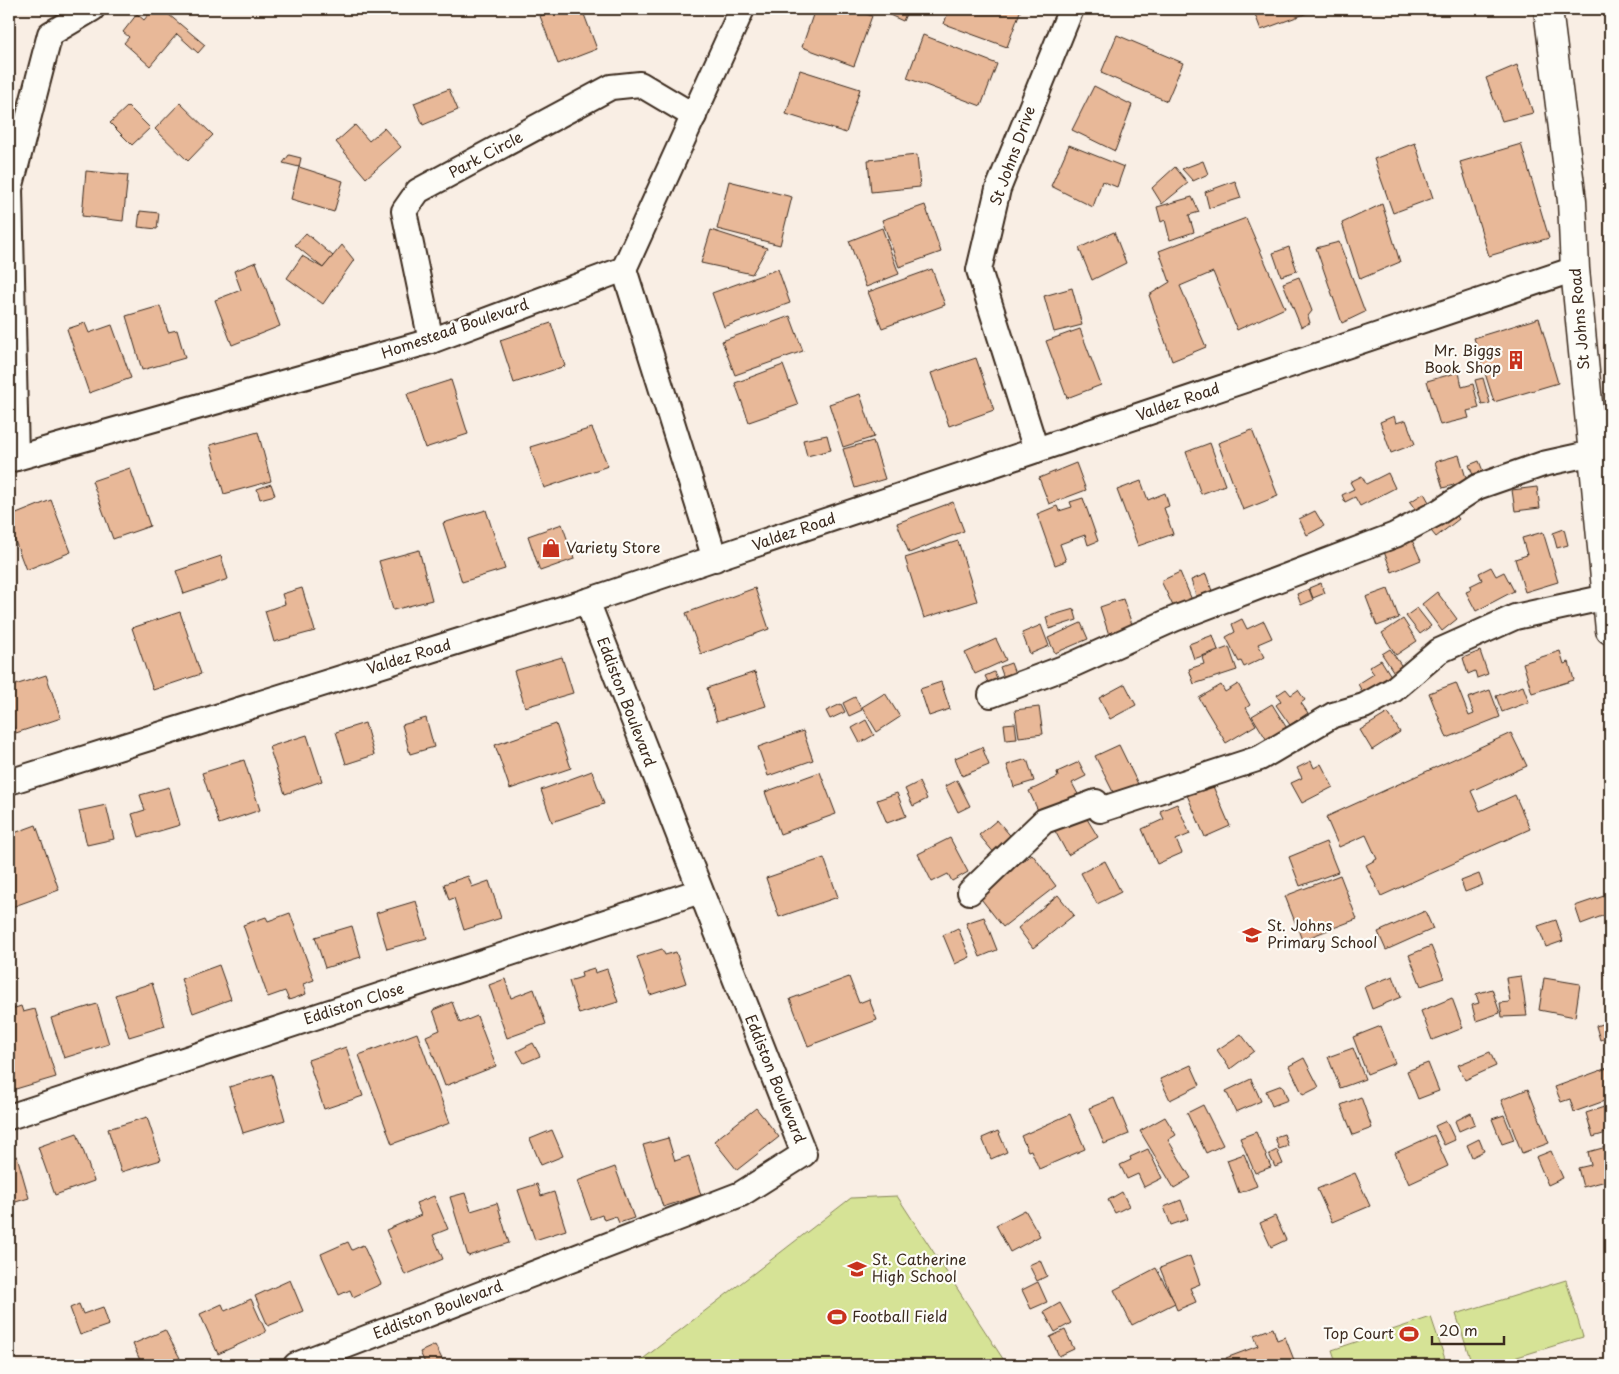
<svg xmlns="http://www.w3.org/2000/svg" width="1619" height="1374" font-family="'Playpen Sans',sans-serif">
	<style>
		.green { fill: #d6e396; stroke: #88865a }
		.building { fill: #e8b898; stroke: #3b2a1e }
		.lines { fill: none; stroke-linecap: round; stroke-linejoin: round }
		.minor-casing { stroke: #3b2a1e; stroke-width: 28 }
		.secondary-casing { stroke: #3b2a1e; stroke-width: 31 }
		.minor { stroke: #fdfcf7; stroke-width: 24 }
		.secondary { stroke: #fdfcf7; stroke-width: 28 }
		.labels { text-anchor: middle; stroke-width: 4.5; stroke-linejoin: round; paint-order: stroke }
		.street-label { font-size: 15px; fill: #3b2a1e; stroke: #fdfcf7 }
		.poi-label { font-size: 15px; fill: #3b2a1e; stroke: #fdfcf7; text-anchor: start }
	</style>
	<rect width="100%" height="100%" fill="#f9eee4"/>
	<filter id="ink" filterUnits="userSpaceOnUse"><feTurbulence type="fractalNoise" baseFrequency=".02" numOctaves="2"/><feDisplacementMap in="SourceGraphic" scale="10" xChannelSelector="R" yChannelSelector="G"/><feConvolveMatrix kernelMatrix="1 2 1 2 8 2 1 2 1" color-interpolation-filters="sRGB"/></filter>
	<g filter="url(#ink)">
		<g class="green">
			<polygon points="897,1196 1007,1365 635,1365 851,1198"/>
			<polygon points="1566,1280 1583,1337 1491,1365 1472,1365 1456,1314"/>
			<polygon points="1431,1317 1447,1365 1337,1365 1332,1350"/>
		</g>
		<g class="building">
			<polygon points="153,9 162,9 205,45 198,53 177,34 150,66 124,43 129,37 123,32 137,14 144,20"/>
			<polygon points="560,9 582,9 597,49 558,64 540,16"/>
			<polygon points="815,9 851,9 872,16 854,66 802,47"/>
			<polygon points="876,9 908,9 903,21"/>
			<polygon points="949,9 1021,9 1007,47 944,24"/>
			<polygon points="1253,9 1312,9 1313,11 1261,30"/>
			<polygon points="923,35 997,64 981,106 907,78"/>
			<polygon points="1117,35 1183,63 1167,101 1101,73"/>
			<polygon points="1517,65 1533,113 1502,121 1486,78"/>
			<polygon points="800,70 860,89 846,133 786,114"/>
			<polygon points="1094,86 1132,105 1115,151 1072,130"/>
			<polygon points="449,89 458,110 423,125 414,103"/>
			<polygon points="180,103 213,135 188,161 155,129"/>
			<polygon points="128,106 150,128 132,145 110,123"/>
			<polygon points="355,125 369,141 384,128 401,147 366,178 336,142"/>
			<polygon points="1415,143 1433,198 1393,213 1374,159"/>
			<polygon points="1521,144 1549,238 1489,256 1460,162"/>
			<polygon points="1069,145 1124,167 1117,187 1102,181 1093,207 1051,186"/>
			<polygon points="289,155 301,158 299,167 283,163"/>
			<polygon points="917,155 920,187 871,192 868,160"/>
			<polygon points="1203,161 1208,174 1193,181 1182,169"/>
			<polygon points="299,167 343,181 334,212 291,199"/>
			<polygon points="1175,167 1188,183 1162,204 1152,188"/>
			<polygon points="86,171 128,175 123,221 82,216"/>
			<polygon points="729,181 792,197 780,245 717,229"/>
			<polygon points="1235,181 1241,198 1209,208 1205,192"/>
			<polygon points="1192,197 1199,212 1189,215 1194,232 1170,240 1165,220 1161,222 1157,207"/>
			<polygon points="1382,204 1400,262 1360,279 1342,223"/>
			<polygon points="925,205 941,252 899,267 882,220"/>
			<polygon points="140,211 159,213 157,229 138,227"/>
			<polygon points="1246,218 1285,308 1237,330 1213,272 1180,286 1206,347 1172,361 1149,295 1170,282 1159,251"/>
			<polygon points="882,228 899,274 866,287 849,241"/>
			<polygon points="711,230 767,248 752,274 701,263"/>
			<polygon points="1114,232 1126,263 1092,280 1079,248"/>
			<polygon points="306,233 333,256 323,268 295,245"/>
			<polygon points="1339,242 1365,312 1342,323 1316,248"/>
			<polygon points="342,245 354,260 323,304 287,278 302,256 323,268"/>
			<polygon points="1289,247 1297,271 1281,276 1273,253"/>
			<polygon points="256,262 280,326 232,345 215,300 241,290 234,271"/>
			<polygon points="778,269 790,303 724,327 712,293"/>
			<polygon points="932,269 945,305 882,328 868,292"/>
			<polygon points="1299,277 1312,311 1308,316 1310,323 1301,327 1283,283"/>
			<polygon points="1072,288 1082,325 1054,332 1044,296"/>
			<polygon points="160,306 168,332 177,330 185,358 142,370 126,316"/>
			<polygon points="790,316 803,351 735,375 722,341"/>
			<polygon points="1539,318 1558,383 1494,402 1474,338"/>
			<polygon points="85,323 89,333 112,325 131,378 89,393 67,329"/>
			<polygon points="551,323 565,366 514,383 500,340"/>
			<polygon points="1080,329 1101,385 1067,398 1046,341"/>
			<polygon points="976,358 994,410 949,426 931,373"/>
			<polygon points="783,365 798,405 749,422 735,383"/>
			<polygon points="1459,372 1462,387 1473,384 1479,408 1467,411 1469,418 1440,425 1427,381"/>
			<polygon points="1483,378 1490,403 1482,405 1475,380"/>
			<polygon points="451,380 468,434 425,448 407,394"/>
			<polygon points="860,394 874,437 843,447 829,404"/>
			<polygon points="1394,416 1396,423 1406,420 1415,444 1391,453 1380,422"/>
			<polygon points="592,428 608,466 544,488 530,447"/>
			<polygon points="1252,430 1278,496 1243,510 1218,443"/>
			<polygon points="258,432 271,481 224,494 210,445"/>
			<polygon points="827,435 831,450 807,456 803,440"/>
			<polygon points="873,441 885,479 855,488 843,449"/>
			<polygon points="1210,443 1225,485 1201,494 1186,452"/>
			<polygon points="1459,455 1467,481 1443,488 1435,462"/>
			<polygon points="1479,461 1483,471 1473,475 1469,465"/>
			<polygon points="1076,463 1086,490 1049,504 1039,478"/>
			<polygon points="130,468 150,526 113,539 92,481"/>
			<polygon points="1388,473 1395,488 1360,506 1355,497 1345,502 1342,495 1354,489 1350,482 1362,476 1366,484"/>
			<polygon points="1141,481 1148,500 1165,493 1169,506 1164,508 1173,534 1138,546 1117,490"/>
			<polygon points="271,484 275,495 260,499 257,489"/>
			<polygon points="1537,487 1540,508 1515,511 1512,490"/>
			<polygon points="1424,493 1430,504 1417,512 1410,502"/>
			<polygon points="1083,498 1098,541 1088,545 1085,535 1060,544 1066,561 1055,565 1037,514 1057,506 1059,511 1072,507 1070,502"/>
			<polygon points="51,500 71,552 26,570 9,525 9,517"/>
			<polygon points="953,502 964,531 909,553 897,523"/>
			<polygon points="1450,508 1459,519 1436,537 1427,526"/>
			<polygon points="486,510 505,569 462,582 443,523"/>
			<polygon points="1315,511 1324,526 1307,535 1299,519"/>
			<polygon points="562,524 574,559 540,571 528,536"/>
			<polygon points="1564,529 1568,545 1557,548 1553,533"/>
			<polygon points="1543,532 1558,582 1525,592 1515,559 1527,555 1522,538"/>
			<polygon points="1412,540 1421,560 1392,572 1384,552"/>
			<polygon points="958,541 977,601 924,618 905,558"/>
			<polygon points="419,550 432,600 393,610 379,561"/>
			<polygon points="221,556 228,579 184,594 176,571"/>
			<polygon points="1491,567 1496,576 1504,572 1514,591 1476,611 1466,592 1471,590 1470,586 1482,580 1479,573"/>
			<polygon points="1180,572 1192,600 1174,608 1161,581"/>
			<polygon points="1206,574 1212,591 1196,596 1191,580"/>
			<polygon points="1321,583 1325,593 1313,598 1309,588"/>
			<polygon points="302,588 315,631 274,642 265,611 285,604 282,594"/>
			<polygon points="755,588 769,629 701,654 686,613"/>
			<polygon points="1309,589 1313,600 1301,605 1297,594"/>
			<polygon points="1388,589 1399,618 1377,626 1366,597"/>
			<polygon points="1437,592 1457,619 1442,631 1422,604"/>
			<polygon points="1123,599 1133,627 1109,635 1100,607"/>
			<polygon points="1417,608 1431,626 1420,634 1406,616"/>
			<polygon points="1074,609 1077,620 1049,629 1046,617"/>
			<polygon points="180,612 201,674 153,690 132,628"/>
			<polygon points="1242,619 1247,629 1264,621 1272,638 1258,644 1265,657 1244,667 1241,661 1239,662 1226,637 1235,632 1232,624"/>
			<polygon points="1403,619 1417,641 1396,655 1382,633"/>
			<polygon points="1081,623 1088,639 1055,653 1048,638"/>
			<polygon points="1041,625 1049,646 1030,654 1022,633"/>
			<polygon points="1213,635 1218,650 1194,659 1189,644"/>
			<polygon points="996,639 1006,660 975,674 965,653"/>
			<polygon points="1229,647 1237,670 1194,684 1189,669 1204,664 1202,657"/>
			<polygon points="1390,649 1403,668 1395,674 1382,654"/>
			<polygon points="1480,651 1488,674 1477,678 1475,671 1468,674 1463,658"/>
			<polygon points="1560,651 1564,664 1569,662 1574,680 1532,693 1523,663"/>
			<polygon points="562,657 573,693 525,707 514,671"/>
			<polygon points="1381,660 1391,676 1381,681 1383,683 1364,695 1358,684 1374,674 1369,667"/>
			<polygon points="1011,663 1017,679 1006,684 1000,667"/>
			<polygon points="755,672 766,706 717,721 707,688"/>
			<polygon points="994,672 998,680 989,684 985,676"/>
			<polygon points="46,675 61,718 16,733 9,713 9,687"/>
			<polygon points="941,682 950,709 929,716 920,689"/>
			<polygon points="1456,683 1469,716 1474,714 1468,698 1490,690 1500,717 1447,738 1429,693"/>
			<polygon points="1125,684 1136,705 1110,719 1099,698"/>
			<polygon points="1238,684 1250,705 1246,708 1256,725 1226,743 1199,698 1221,685 1225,692"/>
			<polygon points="1523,686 1529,702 1502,712 1496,696"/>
			<polygon points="1286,689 1291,695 1298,690 1305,700 1301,703 1308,713 1290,725 1276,705 1281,701 1277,695"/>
			<polygon points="885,693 900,717 877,732 862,707"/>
			<polygon points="855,697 862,710 849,716 843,703"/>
			<polygon points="841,704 845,712 830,719 826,711"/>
			<polygon points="1272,704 1288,730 1268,742 1252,716"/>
			<polygon points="1039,707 1043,734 1019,737 1015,710"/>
			<polygon points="1388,713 1400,732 1372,750 1360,730"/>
			<polygon points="426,718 434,747 410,754 402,725"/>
			<polygon points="866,720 874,735 860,743 852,728"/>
			<polygon points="365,723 374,755 346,764 336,732"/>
			<polygon points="1015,723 1017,739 1006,740 1004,724"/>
			<polygon points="556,724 571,768 510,789 495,745"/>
			<polygon points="803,731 813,760 768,776 758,747"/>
			<polygon points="1511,733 1527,766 1471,791 1480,811 1515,795 1530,829 1381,896 1366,865 1377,859 1366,835 1339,847 1326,817"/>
			<polygon points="307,735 322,781 285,794 269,747"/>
			<polygon points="1119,745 1138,784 1115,796 1095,756"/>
			<polygon points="982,747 989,765 962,776 955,758"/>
			<polygon points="1027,759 1034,781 1014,787 1007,765"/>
			<polygon points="244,760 260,810 219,824 202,773"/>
			<polygon points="1311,761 1314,768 1321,764 1333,787 1302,803 1291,783 1302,778 1297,768"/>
			<polygon points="1079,762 1086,776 1072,783 1080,798 1041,817 1029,791 1058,777 1057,772"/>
			<polygon points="592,771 604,804 552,822 541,790"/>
			<polygon points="820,772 836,814 780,834 765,792"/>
			<polygon points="957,780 970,806 958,812 945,786"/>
			<polygon points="919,782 927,799 913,806 905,789"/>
			<polygon points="1212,784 1230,826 1205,837 1187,795"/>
			<polygon points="169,787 180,825 139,837 132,814 145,810 140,795"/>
			<polygon points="897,793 906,816 887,823 877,800"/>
			<polygon points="1177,804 1190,834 1176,840 1182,853 1157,864 1142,829 1164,819 1160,811"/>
			<polygon points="106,805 114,839 87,845 79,811"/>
			<polygon points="1084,814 1098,837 1068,855 1055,831"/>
			<polygon points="997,820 1014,840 996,855 979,835"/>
			<polygon points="36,825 59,890 9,908 9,835"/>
			<polygon points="950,838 968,872 952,881 948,874 932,882 918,854"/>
			<polygon points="1326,842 1338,872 1300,886 1289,857"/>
			<polygon points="1032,854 1056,886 1003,927 978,895"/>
			<polygon points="824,858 838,897 779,917 766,878"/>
			<polygon points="1105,861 1121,892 1097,904 1081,873"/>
			<polygon points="1479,874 1483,885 1465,892 1461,881"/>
			<polygon points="1340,875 1357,919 1302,940 1285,896"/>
			<polygon points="468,876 472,887 489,881 501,918 464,930 454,898 449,900 444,884"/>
			<polygon points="1058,895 1074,915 1033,948 1018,928"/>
			<polygon points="1604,896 1610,913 1581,924 1575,906"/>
			<polygon points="416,901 427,938 387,949 376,913"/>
			<polygon points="1425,911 1433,929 1386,950 1378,932"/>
			<polygon points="290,913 314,980 303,984 306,994 289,1000 285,991 268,997 243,925 266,917 268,921"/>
			<polygon points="984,917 997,950 980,957 966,923"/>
			<polygon points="1556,920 1563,941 1546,947 1538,926"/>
			<polygon points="352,926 361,957 325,968 315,937"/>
			<polygon points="958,928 970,957 955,964 943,935"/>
			<polygon points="1431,946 1444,978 1421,986 1409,955"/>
			<polygon points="662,949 665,955 676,952 686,983 650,995 637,957"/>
			<polygon points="219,965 231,999 193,1013 181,979"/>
			<polygon points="594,968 595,973 607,969 618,1002 579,1014 569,981 582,977 581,972"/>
			<polygon points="1393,976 1401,997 1372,1009 1364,987"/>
			<polygon points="1521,976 1527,1016 1502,1017 1500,1003 1510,1002 1506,978"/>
			<polygon points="849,977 859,1003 869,999 877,1020 808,1046 790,999"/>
			<polygon points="1544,978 1580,984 1575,1017 1539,1010"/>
			<polygon points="505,979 511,998 534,989 546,1024 507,1038 489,985"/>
			<polygon points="152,983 165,1026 129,1037 115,995"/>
			<polygon points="1492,989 1500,1013 1476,1021 1472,1005 1479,1003 1476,994"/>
			<polygon points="1452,998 1463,1028 1432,1040 1421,1011"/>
			<polygon points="452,1002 460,1023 477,1016 496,1066 445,1086 426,1036 440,1030 433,1010"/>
			<polygon points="97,1004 109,1044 64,1058 51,1018"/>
			<polygon points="21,1006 23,1012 35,1009 56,1077 9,1091 9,1010"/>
			<polygon points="1610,1021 1610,1036 1600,1040 1596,1026"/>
			<polygon points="1381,1026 1395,1063 1367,1074 1353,1037"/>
			<polygon points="417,1033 450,1123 392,1144 359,1055"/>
			<polygon points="1241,1034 1254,1051 1230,1069 1217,1050"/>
			<polygon points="533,1043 540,1056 524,1063 517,1051"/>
			<polygon points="346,1047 363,1096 324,1109 308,1060"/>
			<polygon points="1353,1048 1365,1079 1340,1088 1328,1057"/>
			<polygon points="1490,1052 1496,1066 1465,1080 1458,1065"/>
			<polygon points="1304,1058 1319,1087 1303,1095 1289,1066"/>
			<polygon points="1428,1063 1439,1091 1418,1099 1407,1071"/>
			<polygon points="1191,1065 1200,1085 1170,1100 1160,1079"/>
			<polygon points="1610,1067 1610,1099 1574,1112 1570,1099 1561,1102 1555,1087"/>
			<polygon points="272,1074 285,1120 243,1133 229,1087"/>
			<polygon points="1251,1079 1261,1101 1236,1112 1226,1091"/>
			<polygon points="1282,1085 1288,1100 1272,1106 1266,1091"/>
			<polygon points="1528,1089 1549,1143 1522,1153 1501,1100"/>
			<polygon points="1361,1097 1372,1128 1353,1135 1341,1105"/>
			<polygon points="1114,1098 1129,1134 1104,1144 1089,1108"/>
			<polygon points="1203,1105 1223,1145 1206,1153 1187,1113"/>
			<polygon points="1610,1105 1610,1132 1593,1137 1586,1113"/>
			<polygon points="756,1108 779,1137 737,1170 714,1141"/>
			<polygon points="1471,1113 1475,1124 1459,1131 1455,1121"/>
			<polygon points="1070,1114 1085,1149 1039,1169 1031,1150 1028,1151 1021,1136"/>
			<polygon points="1504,1115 1514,1140 1502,1144 1492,1119"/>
			<polygon points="147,1117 161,1160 121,1172 108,1129"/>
			<polygon points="1165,1117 1176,1135 1168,1140 1191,1178 1174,1188 1140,1131"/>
			<polygon points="1446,1121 1455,1140 1444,1145 1435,1126"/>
			<polygon points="552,1130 563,1156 541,1165 530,1139"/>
			<polygon points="998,1131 1007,1152 991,1159 982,1138"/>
			<polygon points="1256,1132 1271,1167 1255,1173 1240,1138"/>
			<polygon points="77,1133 94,1181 55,1195 38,1147"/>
			<polygon points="1284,1134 1288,1146 1279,1149 1275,1137"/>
			<polygon points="1434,1135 1448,1166 1409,1184 1395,1153"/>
			<polygon points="668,1138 675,1161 689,1156 701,1195 663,1207 643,1145"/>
			<polygon points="1479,1139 1484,1151 1472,1157 1467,1145"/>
			<polygon points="1610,1146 1610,1180 1583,1187 1578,1168 1591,1165 1588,1152"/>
			<polygon points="1148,1149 1162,1178 1144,1187 1138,1174 1127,1179 1120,1165 1131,1160 1130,1157"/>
			<polygon points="1277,1150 1283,1164 1275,1167 1269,1154"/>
			<polygon points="1551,1151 1563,1178 1548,1185 1536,1157"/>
			<polygon points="1244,1154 1257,1186 1239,1193 1227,1160"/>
			<polygon points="17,1156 29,1198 9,1204 9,1159"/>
			<polygon points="615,1167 634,1218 619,1223 616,1216 604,1220 602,1215 591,1219 577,1181"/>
			<polygon points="1355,1173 1370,1206 1332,1222 1317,1189"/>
			<polygon points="537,1184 541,1196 554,1192 566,1230 535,1240 518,1190"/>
			<polygon points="1122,1192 1129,1206 1115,1213 1108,1200"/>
			<polygon points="465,1193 471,1211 497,1203 509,1243 468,1256 450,1197"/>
			<polygon points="434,1196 448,1229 433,1235 443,1259 405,1275 386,1230 421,1215 416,1203"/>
			<polygon points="1181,1200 1188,1219 1171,1225 1164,1207"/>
			<polygon points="1025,1210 1040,1236 1010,1252 996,1225"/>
			<polygon points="1275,1216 1286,1240 1271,1247 1260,1223"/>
			<polygon points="348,1242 352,1250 363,1245 381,1284 353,1297 350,1290 339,1295 321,1254"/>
			<polygon points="1190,1256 1200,1284 1190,1288 1196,1302 1177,1310 1160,1268"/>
			<polygon points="1040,1260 1047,1276 1037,1281 1029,1265"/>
			<polygon points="1156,1268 1175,1303 1132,1325 1114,1290"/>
			<polygon points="290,1280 303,1311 268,1326 255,1296"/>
			<polygon points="1038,1282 1047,1302 1031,1309 1022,1290"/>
			<polygon points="251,1299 266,1332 218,1354 200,1314 222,1304 225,1311"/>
			<polygon points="1060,1303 1071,1323 1055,1332 1044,1312"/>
			<polygon points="79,1304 83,1314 103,1307 109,1325 80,1335 70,1308"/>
			<polygon points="1273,1328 1277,1340 1285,1337 1296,1365 1228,1365 1226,1358 1258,1346 1254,1335"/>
			<polygon points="165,1330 180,1358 169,1363 170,1365 142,1365 133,1344"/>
			<polygon points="1065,1330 1074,1349 1059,1356 1050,1337"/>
			<polygon points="435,1345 445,1365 421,1365 425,1363 420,1352"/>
		</g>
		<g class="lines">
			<g class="minor-casing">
				<g id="minor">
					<polyline points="624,269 715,559"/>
					<polyline points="431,341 404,211 418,191 611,87 640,84 694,116"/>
					<polyline points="1036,450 979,270 998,189 1071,9"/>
					<polyline points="16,458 10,189 50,34 92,9"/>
					<polyline points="9,460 431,341 624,269 742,9"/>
					<polyline points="991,695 1074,664 1174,619 1395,535 1437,513 1477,487 1543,464 1593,453"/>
					<polyline points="9,782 587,601 1575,269"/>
					<polyline points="970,892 1044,821 1096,802 1100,810 1260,758 1333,715 1364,706 1393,690 1439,651 1515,617 1607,597"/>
					<polyline points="9,1117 700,891"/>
					<polyline points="296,1365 741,1194 804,1154 587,601"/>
				</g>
			</g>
			<g class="secondary-casing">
				<polyline id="secondary" points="1548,9 1572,201 1575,269 1610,630"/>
			</g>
			<use href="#minor" class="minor"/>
			<use href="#secondary" class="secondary"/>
		</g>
	</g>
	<defs>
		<g id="building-bare" transform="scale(1.5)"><path d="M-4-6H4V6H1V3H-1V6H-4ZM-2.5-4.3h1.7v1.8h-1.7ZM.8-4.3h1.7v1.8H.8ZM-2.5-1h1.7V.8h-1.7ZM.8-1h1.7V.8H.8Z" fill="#c8321e" stroke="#fdfcf7" stroke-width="2.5" paint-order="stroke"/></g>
		<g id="shop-bare" transform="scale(1.5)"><path d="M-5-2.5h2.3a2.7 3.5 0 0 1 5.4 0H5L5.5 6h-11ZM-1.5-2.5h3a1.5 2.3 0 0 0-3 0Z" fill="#c8321e" stroke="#fdfcf7" stroke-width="2.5" paint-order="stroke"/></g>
		<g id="school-bare" transform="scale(1.5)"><path d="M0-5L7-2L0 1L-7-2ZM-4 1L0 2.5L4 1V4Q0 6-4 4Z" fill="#c8321e" stroke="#fdfcf7" stroke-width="2.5" paint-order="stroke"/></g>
		<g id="stadium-bare" transform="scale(1.5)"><path d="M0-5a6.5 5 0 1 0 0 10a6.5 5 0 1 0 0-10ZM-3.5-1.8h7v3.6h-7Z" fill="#c8321e" stroke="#fdfcf7" stroke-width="2.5" paint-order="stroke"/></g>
	</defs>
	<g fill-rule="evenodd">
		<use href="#building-bare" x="1516" y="360"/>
		<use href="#shop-bare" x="551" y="548"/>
		<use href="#school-bare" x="1252" y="935"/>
		<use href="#school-bare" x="857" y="1269"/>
		<use href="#stadium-bare" x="837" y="1317"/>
		<use href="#stadium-bare" x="1409" y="1334"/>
	</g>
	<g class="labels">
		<g class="street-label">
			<text transform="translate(486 155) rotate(-28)" y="5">Park Circle</text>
			<text transform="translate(1013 156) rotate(-70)" y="5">St Johns Drive</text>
			<text transform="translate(1580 319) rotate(-95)" y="5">St Johns Road</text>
			<text transform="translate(455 329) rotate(-19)" y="5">Homestead Boulevard</text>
			<text transform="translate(1178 402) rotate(-19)" y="5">Valdez Road</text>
			<text transform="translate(794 532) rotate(-19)" y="5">Valdez Road</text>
			<text transform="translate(409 657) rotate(-17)" y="5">Valdez Road</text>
			<text transform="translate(626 702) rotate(69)" y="5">Eddiston Boulevard</text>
			<text transform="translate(354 1004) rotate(-18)" y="5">Eddiston Close</text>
			<text transform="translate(775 1079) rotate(68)" y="5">Eddiston Boulevard</text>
			<text transform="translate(438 1310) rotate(-21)" y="5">Eddiston Boulevard</text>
		</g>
		<g class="poi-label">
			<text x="1501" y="356" text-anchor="end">Mr. Biggs<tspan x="1501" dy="17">Book Shop</tspan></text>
			<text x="566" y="553">Variety Store</text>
			<text x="1267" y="931">St. Johns<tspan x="1267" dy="17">Primary School</tspan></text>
			<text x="872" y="1265">St. Catherine<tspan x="872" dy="17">High School</tspan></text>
			<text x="852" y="1322">Football Field</text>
			<text x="1394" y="1339" text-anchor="end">Top Court</text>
		</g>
	</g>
	<rect width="1619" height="1374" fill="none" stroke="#fdfcf7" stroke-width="30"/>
	<rect x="15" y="15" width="1589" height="1344" fill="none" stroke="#3b2a1e" stroke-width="2" filter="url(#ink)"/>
	<path d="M1432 1336v8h72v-8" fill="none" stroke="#3b2a1e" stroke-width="2.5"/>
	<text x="1439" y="1336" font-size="15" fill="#3b2a1e" stroke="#fdfcf7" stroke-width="4" paint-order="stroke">20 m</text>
</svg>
